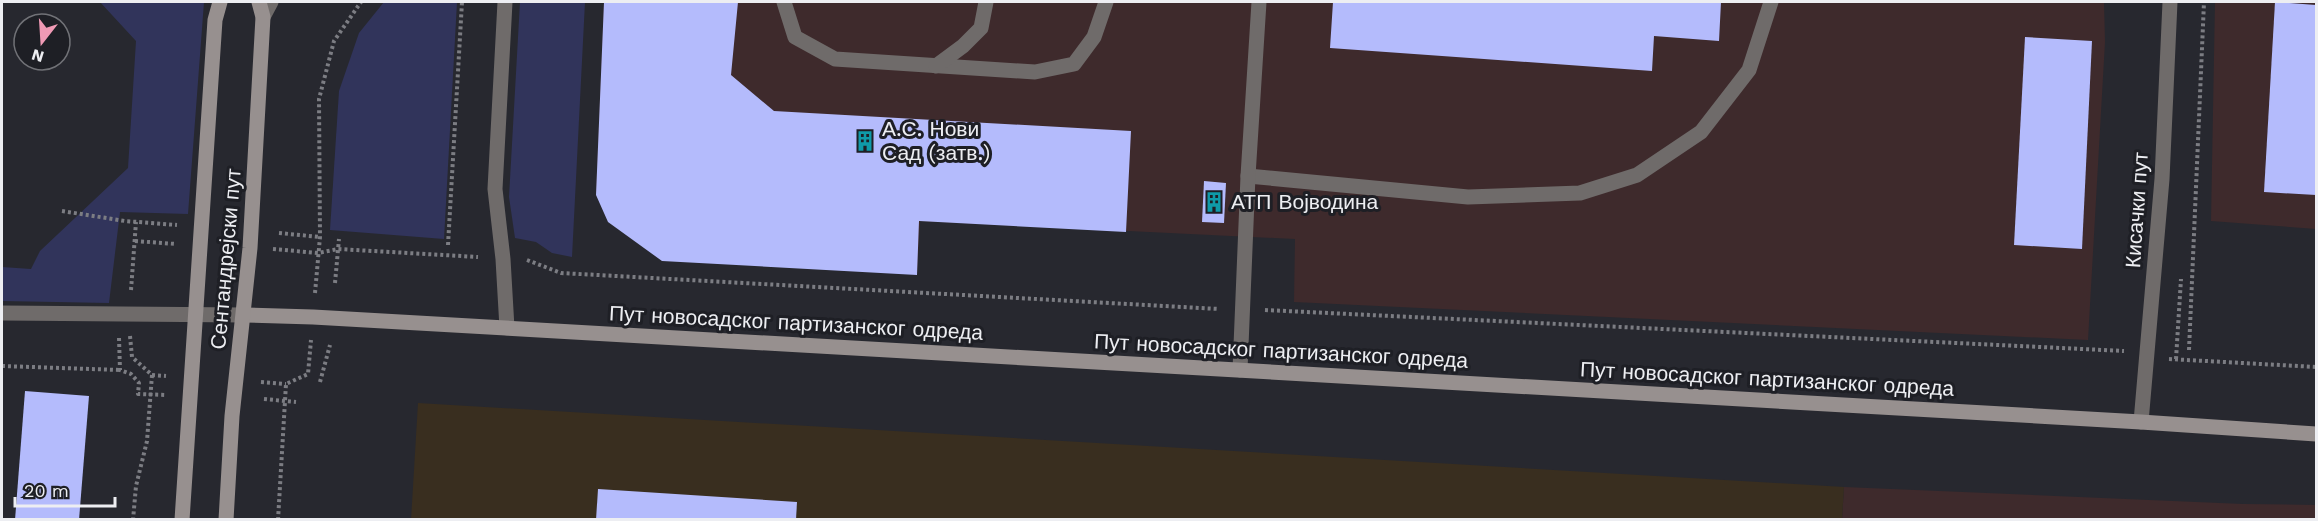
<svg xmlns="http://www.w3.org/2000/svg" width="2318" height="521" font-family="'Work Sans',sans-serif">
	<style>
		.commercial { fill: #3e2a2c }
		.industrial { fill: #392e1f }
		.green { fill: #31345b }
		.building { fill: #b4bbfc }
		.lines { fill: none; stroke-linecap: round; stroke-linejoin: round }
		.path { stroke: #7c7d83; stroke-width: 4; stroke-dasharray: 3 3; stroke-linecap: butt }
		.lane { stroke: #6f6b6a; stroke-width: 15 }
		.street { stroke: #6f6b6a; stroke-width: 15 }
		.secondary { stroke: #97908f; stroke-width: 15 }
		.labels { text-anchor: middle; stroke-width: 6; stroke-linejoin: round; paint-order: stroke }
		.poi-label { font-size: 21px; fill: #edeef2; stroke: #1e1f25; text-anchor: start }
		.street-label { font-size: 21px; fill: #edeef2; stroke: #1e1f25 }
	</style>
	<rect width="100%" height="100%" fill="#27282f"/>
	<g class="commercial">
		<polygon points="604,2 2104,2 2105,42 2088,340 1294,302 1295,239 920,221 917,275 596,195"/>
		<polygon points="2215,2 2316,2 2316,229 2211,221"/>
		<polygon points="1844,487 2243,504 2316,505 2316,520 1842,520"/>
	</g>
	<polygon class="industrial" points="418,403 1844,487 1842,520 411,520"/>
	<g class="green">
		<polygon points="100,2 204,2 188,214 120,212 109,303 2,301 2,267 31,269 40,251 128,168 136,41"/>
		<polygon points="384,2 457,2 444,239 330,230 339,91 359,33"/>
		<polygon points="520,2 585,2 572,257 552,253 536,242 515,238 509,197"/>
	</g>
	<g class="building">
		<polygon points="604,2 738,2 731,75 774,111 1131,131 1126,232 919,221 917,275 662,261 608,222 596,195"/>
		<polygon points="1333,2 1721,2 1719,41 1654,36 1652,71 1330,48"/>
		<polygon points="2275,2 2316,5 2316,195 2264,192"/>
		<polygon points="2025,37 2092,41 2082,249 2014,245"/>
		<polygon points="1204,181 1226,183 1224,223 1202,222"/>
		<polygon points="25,391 89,396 79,520 15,520"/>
		<polygon points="598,489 797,502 796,520 596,520"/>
	</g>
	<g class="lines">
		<g class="path">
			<polyline points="62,211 125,221 177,225"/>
			<polyline points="279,233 320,237"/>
			<polyline points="135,241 176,244"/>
			<polyline points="448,245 462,2"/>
			<polyline points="273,249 318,253 338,249 478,257"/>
			<polyline points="527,260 561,273 1219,309"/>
			<polyline points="335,283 339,239"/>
			<polyline points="131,290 136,222"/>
			<polyline points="315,293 320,237 319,99 334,41 361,2"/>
			<polyline points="1265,310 2124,351"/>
			<polyline points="130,336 132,357 152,375 147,441 136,486 133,520"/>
			<polyline points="119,338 120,370 131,374 139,383 138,394 166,395"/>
			<polyline points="2189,350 2204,2"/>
			<polyline points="2169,359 2316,367"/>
			<polyline points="2176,359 2181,279"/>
			<polyline points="2,366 120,370"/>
			<polyline points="152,375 166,376"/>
			<polyline points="261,382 286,384"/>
			<polyline points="320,382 330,345"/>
			<polyline points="264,399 296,402"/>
			<polyline points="278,520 286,384 308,374 311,340"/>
		</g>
		<g class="lane">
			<polyline points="505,2 495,189 503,259 507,328"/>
			<polyline points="784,2 795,37 835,59 1035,72 1074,64 1094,37 1106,2"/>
			<polyline points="263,17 271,2"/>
			<polyline points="936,66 963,46 981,28 986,2"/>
			<polyline points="1248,176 1468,197 1580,193 1637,175 1701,132 1749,70 1771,2"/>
			<polyline points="1240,370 1248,176 1259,2"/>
		</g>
		<g class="street">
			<polyline points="2,313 244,315"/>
			<polyline points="2141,422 2162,179 2170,2"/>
		</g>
		<g class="secondary">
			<polyline points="244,315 313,317 2141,422 2316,434"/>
			<polyline points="182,520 215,20 220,2"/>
			<polyline points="226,520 232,416 250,248 263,17 259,2"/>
		</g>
	</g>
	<defs>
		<g id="building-bare" transform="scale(1.62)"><path d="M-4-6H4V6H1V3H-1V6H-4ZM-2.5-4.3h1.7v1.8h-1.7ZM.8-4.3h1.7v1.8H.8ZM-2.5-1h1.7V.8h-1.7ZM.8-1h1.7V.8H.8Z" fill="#0f9aa8" stroke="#1e1f25" stroke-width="2.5" paint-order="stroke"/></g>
	</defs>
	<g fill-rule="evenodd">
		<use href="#building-bare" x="865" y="141"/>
		<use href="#building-bare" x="1214" y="202"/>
	</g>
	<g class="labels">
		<g class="poi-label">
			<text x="882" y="136">А.С. Нови<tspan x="882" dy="24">Сад (затв.)</tspan></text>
			<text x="1231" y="209">АТП Војводина</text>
		</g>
		<g class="street-label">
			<text transform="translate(2137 210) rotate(-86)" y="7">Кисачки пут</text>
			<text transform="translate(226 259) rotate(-85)" y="7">Сентандрејски пут</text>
			<text transform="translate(796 323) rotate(3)" y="7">Пут новосадског партизанског одреда</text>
			<text transform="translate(1281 351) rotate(3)" y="7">Пут новосадског партизанског одреда</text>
			<text transform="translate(1767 379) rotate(3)" y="7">Пут новосадског партизанског одреда</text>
		</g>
	</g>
	<rect width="2318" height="521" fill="none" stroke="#edeef2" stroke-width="6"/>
	<g transform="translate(42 42) rotate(197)"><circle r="28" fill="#1e1f25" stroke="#717277" stroke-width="1.5"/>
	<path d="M0-4.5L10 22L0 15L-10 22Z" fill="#f09ab5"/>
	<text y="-9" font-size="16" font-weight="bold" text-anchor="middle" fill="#edeef2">N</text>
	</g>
	<path d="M15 497v9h100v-9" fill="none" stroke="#edeef2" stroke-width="3"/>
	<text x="24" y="497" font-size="18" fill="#edeef2" stroke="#1e1f25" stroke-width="4.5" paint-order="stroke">20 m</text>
</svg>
